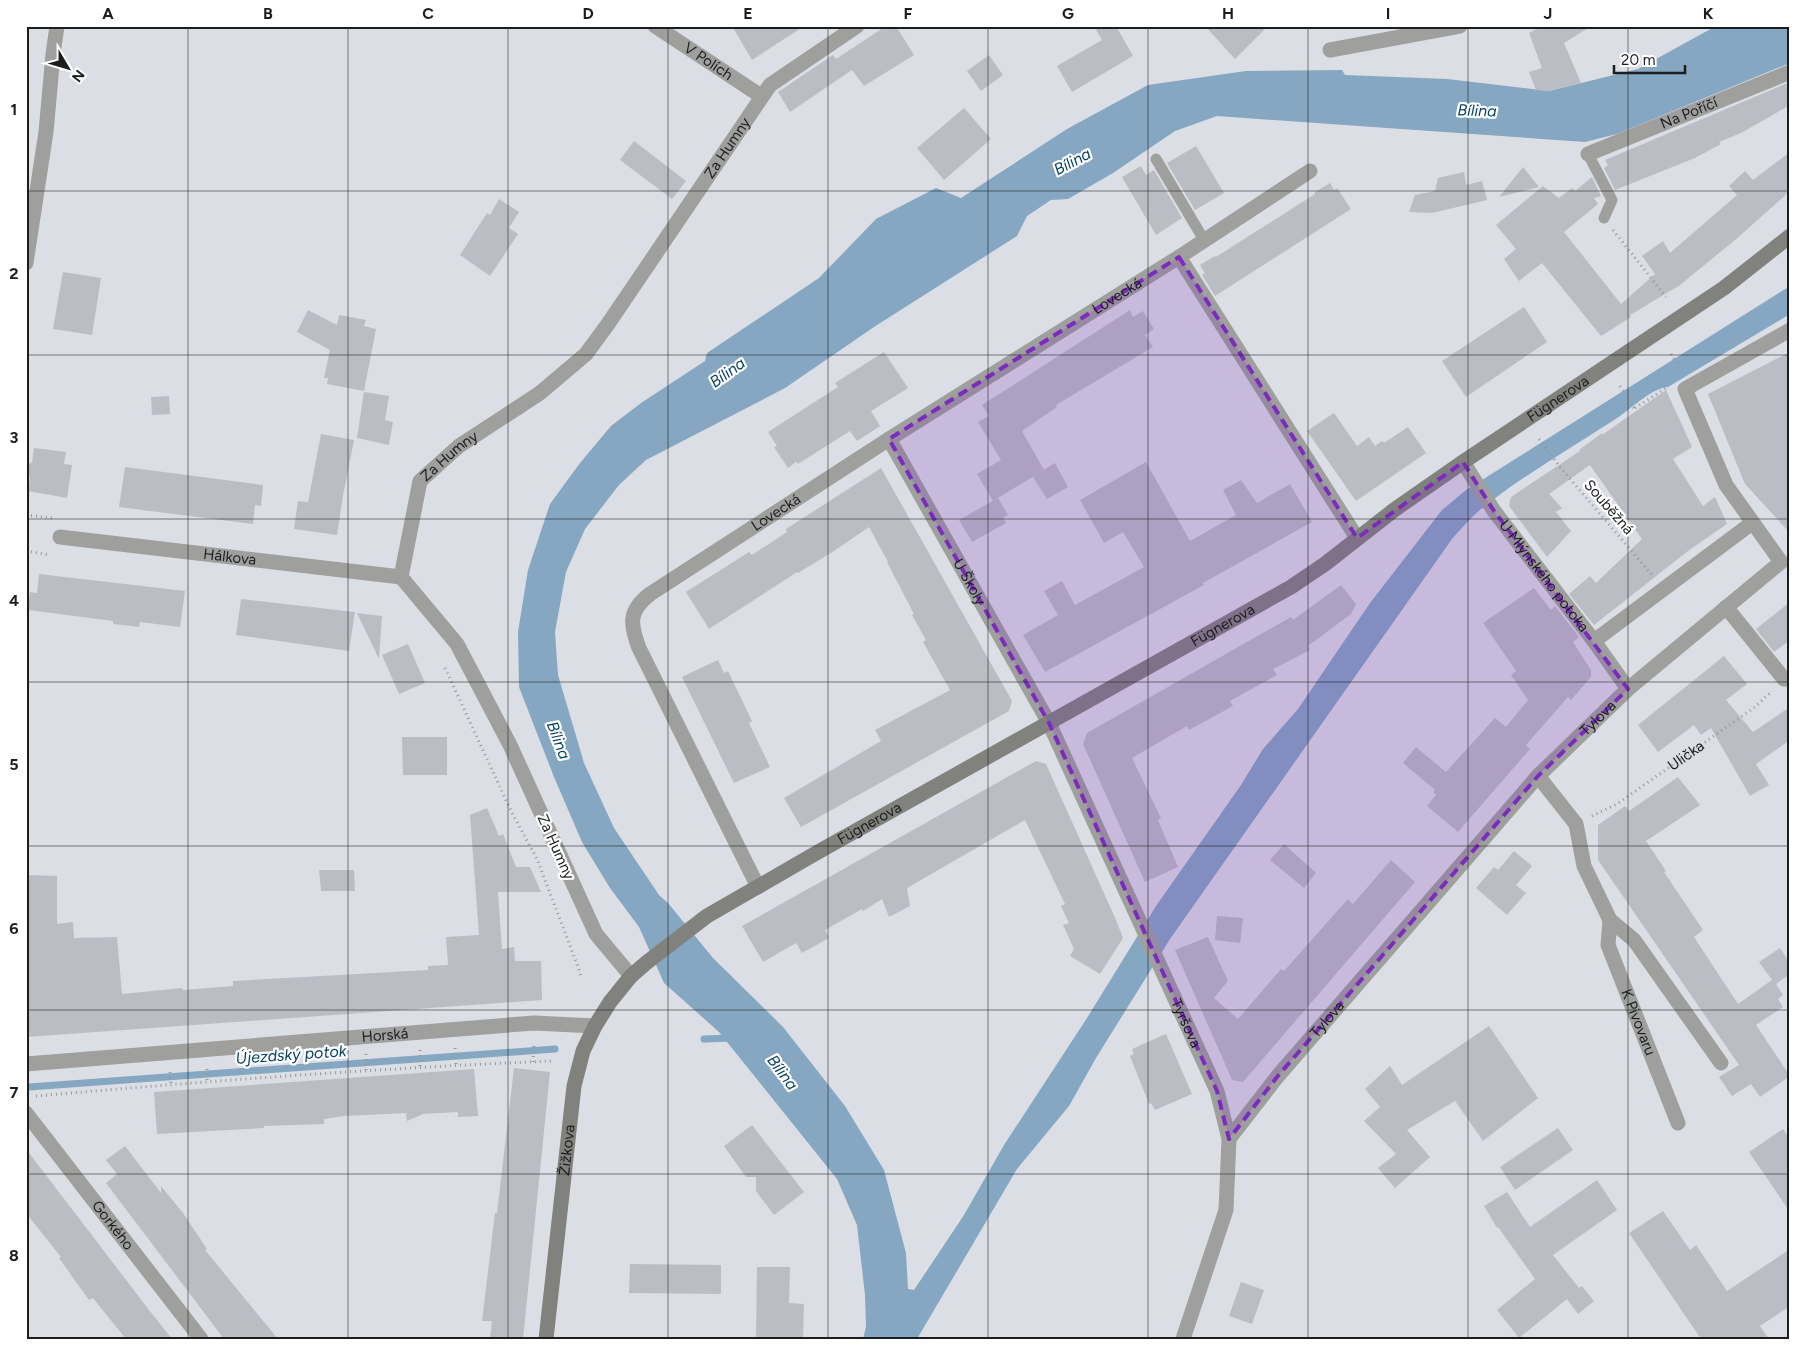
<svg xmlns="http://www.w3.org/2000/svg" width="1816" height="1365" font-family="Figtree,sans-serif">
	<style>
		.water { fill: #85a7c1 }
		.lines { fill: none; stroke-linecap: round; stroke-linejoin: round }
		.stream { stroke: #85a7c1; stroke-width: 7 }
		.building { fill: #bbbdc5 }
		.path { stroke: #95979c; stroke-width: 3; stroke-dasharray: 1 4; stroke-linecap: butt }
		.service { stroke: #9fa09d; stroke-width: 11 }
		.minor { stroke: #9fa09d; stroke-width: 15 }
		.tertiary { stroke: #9fa09d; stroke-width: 15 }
		.secondary { stroke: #81827d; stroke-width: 15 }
		.marked { fill: #7b2cbf; fill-opacity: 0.2; stroke: #7b2cbf; stroke-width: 4; stroke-dasharray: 10 6; stroke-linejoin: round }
		.grid { fill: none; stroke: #1c1d1f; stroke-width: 1; stroke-opacity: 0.55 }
		.labels { text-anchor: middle; stroke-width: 4.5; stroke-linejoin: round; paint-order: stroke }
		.street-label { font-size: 15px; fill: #1c1d1f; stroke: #fff }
		.water-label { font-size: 16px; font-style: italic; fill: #034064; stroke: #fff }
		.neatline { fill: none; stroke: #1c1d1f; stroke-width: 2 }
		.grid-label { font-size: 16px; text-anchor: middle; font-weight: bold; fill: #1c1d1f }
	</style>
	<rect width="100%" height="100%" fill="#dbdee5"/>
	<path class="water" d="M1716,26h4l2,3 6,-3h62v37l-173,71 -32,8 -368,-26 -42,15 -62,42 -45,26 -17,1 -24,16 -10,20 -143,91 -89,61 -139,72 -27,25 -34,44 -19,43 -11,60 3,43 26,88 30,65 45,67 9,8 45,55 70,69 62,79 39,64 22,83 2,36 6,1 50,-75 40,-70 83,-127 69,-112 85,-121 22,-36 35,-40 72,-106 72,-93 24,-20 324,-204v28l-122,73c-17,1 -39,24 -54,33 -44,29 -92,56 -133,89 -11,9 -20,20 -29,30l-282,400 -74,119 -27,48 -52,63 -100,170h-54l3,-12 -1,-32 -8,-70 -20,-46 -118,-147 -55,-49 -25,-56 -29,-39 -28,-46 -28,-65 -35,-90 -1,-55 10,-62 22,-66 30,-41 31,-37 30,-23 64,-42 2,-8 112,-75 57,-59 60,-31 25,10 106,-69 81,-44 98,-14 96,-1 3,5 102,4 102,12 89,-22z"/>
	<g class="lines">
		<g class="stream">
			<polyline points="704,1039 731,1038"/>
			<polyline points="29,1087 555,1049"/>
		</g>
	</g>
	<g class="building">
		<polygon points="732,26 804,26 752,60"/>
		<polygon points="886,26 896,26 914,55 864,86 852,70 790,112 778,92 833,55 836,59"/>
		<polygon points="1094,26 1116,26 1133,56 1072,92 1057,66 1102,40"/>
		<polygon points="1205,26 1268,26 1235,59"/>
		<polygon points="1542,26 1591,26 1564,43 1581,83 1549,91 1536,90 1529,72 1542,68 1529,33"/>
		<polygon points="989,55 1003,75 981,91 967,71"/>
		<polygon points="1790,82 1790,105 1741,133 1719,142 1721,144 1695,158 1615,190 1604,168 1608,165 1605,160"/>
		<polygon points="964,108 991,139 944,180 917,148"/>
		<polygon points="634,141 686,181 672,199 620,160"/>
		<polygon points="1196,146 1224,193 1195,210 1167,163"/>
		<polygon points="1790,152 1790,191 1735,240 1680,285 1630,315 1631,317 1601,336 1542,263 1519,281 1504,259 1516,249 1496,225 1543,186 1559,198 1572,188 1575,191 1592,177 1601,196 1594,198 1598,204 1564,232 1621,304 1655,274 1642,256 1663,241 1670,253 1737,195 1729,186 1745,171 1753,180"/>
		<polygon points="1141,166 1146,175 1154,170 1182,218 1156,235 1122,177"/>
		<polygon points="1523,167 1539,187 1499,197"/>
		<polygon points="1464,172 1466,185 1482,181 1487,200 1432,213 1409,212 1415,195 1435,191 1438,178"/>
		<polygon points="1330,183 1334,190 1337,188 1351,209 1215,296 1202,275 1205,273 1200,265 1215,256 1216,257 1315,194 1315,192"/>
		<polygon points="499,199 519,212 509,228 518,234 490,276 460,255 487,213 490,215"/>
		<polygon points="63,272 101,278 92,335 53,329"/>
		<polygon points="1524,307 1547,342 1466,397 1442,361"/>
		<polygon points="308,310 337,325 339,315 366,320 364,326 376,329 364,391 327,384 328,378 324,378 330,350 297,332"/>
		<polygon points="1130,310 1133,317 1143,311 1154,329 1145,335 1153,347 1056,405 1057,407 1022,431 1044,470 993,501 977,474 1001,460 978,422 989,416 982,405"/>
		<polygon points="884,352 908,388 871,411 880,426 857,441 850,431 798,464 796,462 788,468 774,447 777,446 768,432 838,387 835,383"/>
		<polygon points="1790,352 1790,533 1745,484 1708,394"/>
		<polygon points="1666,390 1692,447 1673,459 1703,506 1715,497 1727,524 1688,551 1594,625 1569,594 1590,576 1596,583 1642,539 1590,465 1549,494 1562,508 1556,512 1571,531 1547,557 1509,506 1511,497 1580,451 1579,450 1602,433 1602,435"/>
		<polygon points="364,392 389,396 385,420 393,422 389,445 357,438"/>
		<polygon points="169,396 170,414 152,415 151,397"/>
		<polygon points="1334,413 1357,446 1369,437 1375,446 1382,441 1384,443 1408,427 1426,453 1356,501 1307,431"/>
		<polygon points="321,434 354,440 343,496 337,535 294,529 298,501 308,502"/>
		<polygon points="34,448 66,452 64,464 72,465 67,498 28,491 30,477 26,473 26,466 32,462"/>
		<polygon points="1146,462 1190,541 1236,515 1223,490 1241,480 1257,503 1290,484 1312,522 1203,583 1204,585 1045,672 1023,635 1058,615 1044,591 1062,581 1075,605 1144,567 1123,532 1104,543 1080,500"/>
		<polygon points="1055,463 1068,487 1047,499 1033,477"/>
		<polygon points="125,467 263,485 261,506 255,505 253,524 119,507"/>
		<polygon points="881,468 1012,701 1009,711 801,827 784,798 881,741 875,730 950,690 923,642 926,640 912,615 914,614 887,562 888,562 869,527 834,551 798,573 797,572 709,629 686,592 749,552 752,555 787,532 786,529"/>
		<polygon points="998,498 1008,515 1003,518 1006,523 972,542 959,520"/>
		<polygon points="39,574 185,591 180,627 140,622 139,627 113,624 113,621 28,610 30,592 37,593"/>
		<polygon points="1341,585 1356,604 1351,614 1308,646 1310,650 1273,669 1277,675 1230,701 1233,706 1189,730 1187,726 1132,758 1161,818 1158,820 1178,867 1145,882 1083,744 1087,733 1291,617 1293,620"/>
		<polygon points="1534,588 1551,610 1555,606 1579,637 1573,642 1591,670 1591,677 1571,700 1568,697 1526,745 1530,749 1458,832 1427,806 1436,795 1433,792 1435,790 1403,763 1416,747 1446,772 1495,718 1506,727 1528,700 1511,675 1516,671 1483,623"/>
		<polygon points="241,599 355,612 349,651 236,635"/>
		<polygon points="1790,602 1790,640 1774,652 1756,629"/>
		<polygon points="357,613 382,616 379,659"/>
		<polygon points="408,644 425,683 399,694 382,655"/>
		<polygon points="1724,656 1747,684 1726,700 1753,732 1790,707 1790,740 1756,764 1769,785 1750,796 1711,728 1701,735 1694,725 1658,752 1638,725"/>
		<polygon points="718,660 724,673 728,671 752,721 749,723 770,767 734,783 682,677"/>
		<polygon points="402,737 447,737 447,775 403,775"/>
		<polygon points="1036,761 1046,764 1116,920 1123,938 1100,974 1070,956 1074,949 1063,925 1069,923 1061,906 1065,904 1025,820 907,888 910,906 889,917 882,899 863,911 862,909 825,930 829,938 802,953 796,943 763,962 742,926"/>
		<polygon points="1678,777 1700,805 1646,841 1666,871 1664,872 1703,930 1694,937 1738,1004 1772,980 1759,962 1780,948 1790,963 1790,974 1776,984 1783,995 1778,999 1783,1007 1756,1025 1790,1076 1760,1097 1751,1084 1732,1096 1719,1077 1739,1065 1598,860 1598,825 1625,806 1629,811"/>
		<polygon points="487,808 499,836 503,834 516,867 530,867 541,892 498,892 502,949 514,947 515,961 541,961 542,1000 26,1037 26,875 57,876 57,924 73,922 74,938 117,937 122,994 182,988 183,990 233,986 233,981 428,970 428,966 448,965 446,937 479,935 470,815"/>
		<polygon points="1284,844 1316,873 1304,888 1270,860"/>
		<polygon points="1514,851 1532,866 1516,885 1526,893 1507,915 1476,888 1494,867 1498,870"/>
		<polygon points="1391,860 1415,882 1243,1082 1232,1080 1175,950 1208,937 1228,981 1214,998 1238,1019 1281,969 1284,971 1348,899 1353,904"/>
		<polygon points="319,870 354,870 355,891 321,891"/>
		<polygon points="1217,916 1243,918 1240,943 1215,940"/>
		<polygon points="1489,1026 1538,1098 1483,1141 1455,1101 1407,1130 1430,1157 1395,1188 1378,1168 1396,1154 1364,1121 1380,1107 1365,1089 1390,1066 1402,1085"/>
		<polygon points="1166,1034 1192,1094 1155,1110 1151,1103 1149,1104 1130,1056 1134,1054 1132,1049"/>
		<polygon points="514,1068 550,1072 523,1339 490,1339 492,1321 482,1321 495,1213 497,1213"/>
		<polygon points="474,1069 478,1116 458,1117 458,1112 423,1114 407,1121 406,1113 344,1116 324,1119 324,1124 264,1126 264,1128 157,1134 154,1092"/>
		<polygon points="752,1125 804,1192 774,1215 756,1191 756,1177 746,1177 724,1146"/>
		<polygon points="1558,1128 1573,1150 1515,1190 1500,1167"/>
		<polygon points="1783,1129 1790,1139 1790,1212 1749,1152"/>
		<polygon points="125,1146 161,1193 161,1186 183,1213 207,1249 205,1250 278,1339 224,1339 106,1183 117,1174 106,1160"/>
		<polygon points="26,1149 149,1310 172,1339 126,1339 93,1298 89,1300 59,1258 61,1257 26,1213"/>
		<polygon points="1597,1180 1617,1210 1553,1255 1579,1288 1582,1286 1594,1301 1578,1314 1567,1299 1519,1338 1497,1310 1535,1279 1498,1227 1497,1228 1484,1206 1507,1192 1530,1227"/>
		<polygon points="1663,1211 1690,1250 1696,1245 1727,1291 1790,1249 1790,1306 1760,1326 1769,1339 1701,1339 1629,1233"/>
		<polygon points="630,1264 721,1265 721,1294 629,1293"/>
		<polygon points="757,1267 790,1267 789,1303 804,1304 803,1339 756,1339"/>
		<polygon points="1241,1282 1264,1290 1252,1324 1229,1316"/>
	</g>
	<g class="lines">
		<g class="path">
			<polyline points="1613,230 1666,297"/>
			<polyline points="1671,354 1681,371"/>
			<polyline points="1620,386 1636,411"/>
			<polyline points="1635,408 1666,388"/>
			<polyline points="1539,439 1560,467 1652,575"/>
			<polyline points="26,515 53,518"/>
			<polyline points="26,551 50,555"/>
			<polyline points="445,668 512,813 537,859 580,972 581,978"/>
			<path id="s1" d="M1592,816l25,-12 138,-97 16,-15"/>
			<polyline points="455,1048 456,1064"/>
			<polyline points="420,1050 420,1067"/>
			<polyline points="366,1054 366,1071"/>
			<polyline points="533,1062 534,1042"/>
			<polyline points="207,1069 207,1081"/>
			<polyline points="170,1072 171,1084"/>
			<path d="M36,1096c172,-15 345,-28 517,-35"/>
		</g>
		<g class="service">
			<polyline points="1588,154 1612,200 1604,218"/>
			<polyline points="1156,159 1204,240"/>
		</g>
		<g class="minor">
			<path id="s2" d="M655,26l106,70"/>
			<polyline points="1330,50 1460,26"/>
			<path id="s3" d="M1588,154l202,-82"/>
			<polyline points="1179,257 1357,538"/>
			<polyline points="26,263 46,132 53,54 57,26"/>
			<path id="s4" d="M889,439l160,284 168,368 12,48 -3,71 -43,129"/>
			<path id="s5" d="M1463,462l31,49 100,130 34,48"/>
			<path id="s6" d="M60,537l341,40"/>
			<polyline points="1726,607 1784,679 1790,679"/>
			<polyline points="1594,641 1752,523"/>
			<path id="s7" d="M1538,776l38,48 8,42 26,54 -2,25 70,178"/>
			<path id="s8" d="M758,887l-119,-239c-9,-24 -11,-37 11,-54l239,-155 290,-182 131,-86"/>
			<polyline points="1610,920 1634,940 1721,1063"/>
			<path id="s9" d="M631,976l-35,-42 -86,-189 -53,-101 -56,-67 19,-96 39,-35 81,-53 46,-39 22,-30 162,-239 87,-59"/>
			<path id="s10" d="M26,1113l175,226"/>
			<path id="s11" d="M1229,1139l48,-62 261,-301 90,-87 153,-127 -55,-77 -41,-96 105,-59"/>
		</g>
		<path class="tertiary" id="s12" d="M26,1064l508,-41 61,3"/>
		<path class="secondary" id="s13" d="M546,1339l28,-253 9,-35 12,-25 15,-24 21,-26 15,-13 61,-47 111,-64 473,-265 34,-23 69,-54 69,-48 261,-174 66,-52"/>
	</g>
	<path class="marked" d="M1179,257l178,281 106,-76 31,49 134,178 -90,87 -261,301 -48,62 -12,-48 -168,-368 -160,-284z"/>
	<path class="grid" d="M188,26v1313M348,26v1313M508,26v1313M668,26v1313M828,26v1313M988,26v1313M1148,26v1313M1308,26v1313M1468,26v1313M1628,26v1313M26,191h1764M26,355h1764M26,519h1764M26,682h1764M26,846h1764M26,1010h1764M26,1174h1764"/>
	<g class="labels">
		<g class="street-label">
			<text dy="5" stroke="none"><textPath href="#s2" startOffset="64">V Polích</textPath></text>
			<text dy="5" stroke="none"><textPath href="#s3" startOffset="109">Na Poříčí</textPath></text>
			<text dy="5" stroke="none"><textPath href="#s9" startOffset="1021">Za Humny</textPath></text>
			<text dy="5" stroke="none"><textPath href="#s8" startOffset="882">Lovecká</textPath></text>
			<text dy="5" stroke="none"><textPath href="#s13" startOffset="1474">Fügnerova</textPath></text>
			<text dy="5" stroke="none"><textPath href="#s9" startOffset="600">Za Humny</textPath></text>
			<text transform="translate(1609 507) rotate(49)" y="5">Souběžná</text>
			<text dy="5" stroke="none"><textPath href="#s8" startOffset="478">Lovecká</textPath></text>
			<text dy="5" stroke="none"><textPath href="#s6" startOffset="171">Hálkova</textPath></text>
			<text dy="5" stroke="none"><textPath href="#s5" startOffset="140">U Mlýnského potoka</textPath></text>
			<text dy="5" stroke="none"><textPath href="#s4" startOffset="164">U Školy</textPath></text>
			<text dy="5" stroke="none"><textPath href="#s13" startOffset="1069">Fügnerova</textPath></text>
			<text dy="5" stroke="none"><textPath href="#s11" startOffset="560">Tylova</textPath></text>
			<text dy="5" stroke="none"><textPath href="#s1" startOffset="112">Ulička</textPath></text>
			<text dy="5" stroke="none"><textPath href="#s13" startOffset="664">Fügnerova</textPath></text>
			<text transform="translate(556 847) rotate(66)" y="5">Za Humny</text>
			<text dy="5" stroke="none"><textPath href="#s11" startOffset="155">Tylova</textPath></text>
			<text dy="5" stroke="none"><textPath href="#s7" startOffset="272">K Pivovaru</textPath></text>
			<text dy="5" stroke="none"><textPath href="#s4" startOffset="656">Tyršova</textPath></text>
			<text dy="5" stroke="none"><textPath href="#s12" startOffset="360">Horská</textPath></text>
			<text dy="5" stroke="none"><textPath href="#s13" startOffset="190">Žižkova</textPath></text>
			<text dy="5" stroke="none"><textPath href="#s10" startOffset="142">Gorkého</textPath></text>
		</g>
		<g class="water-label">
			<text transform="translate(1477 110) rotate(2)" y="6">Bílina</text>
			<text transform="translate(1072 161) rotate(-28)" y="6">Bílina</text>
			<text transform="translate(727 372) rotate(-36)" y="6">Bílina</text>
			<text transform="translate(559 740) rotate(69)" y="6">Bílina</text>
			<text transform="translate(291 1054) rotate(-4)" y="6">Újezdský potok</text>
			<text transform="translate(783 1072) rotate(53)" y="6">Bílina</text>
		</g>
	</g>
	<rect width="1816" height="1365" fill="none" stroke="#ffffff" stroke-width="55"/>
	<g transform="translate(68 68) rotate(128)" stroke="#ffffff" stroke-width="4" paint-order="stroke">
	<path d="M0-4L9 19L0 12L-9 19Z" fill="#1c1d1f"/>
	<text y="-8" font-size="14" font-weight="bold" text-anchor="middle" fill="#1c1d1f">N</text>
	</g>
	<path d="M1614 65v8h71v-8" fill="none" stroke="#1c1d1f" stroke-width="2.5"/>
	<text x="1621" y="65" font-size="15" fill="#1c1d1f" stroke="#ffffff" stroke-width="4" paint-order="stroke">20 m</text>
	<rect x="28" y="28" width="1760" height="1310" class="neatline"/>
	<g class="grid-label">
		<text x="108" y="19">A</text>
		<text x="268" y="19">B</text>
		<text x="428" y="19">C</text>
		<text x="588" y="19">D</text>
		<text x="748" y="19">E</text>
		<text x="908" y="19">F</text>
		<text x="1068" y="19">G</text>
		<text x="1228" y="19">H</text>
		<text x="1388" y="19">I</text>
		<text x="1548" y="19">J</text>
		<text x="1708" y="19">K</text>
		<text x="14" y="115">1</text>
		<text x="14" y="279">2</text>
		<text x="14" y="443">3</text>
		<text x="14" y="606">4</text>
		<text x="14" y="770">5</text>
		<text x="14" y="934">6</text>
		<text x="14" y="1098">7</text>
		<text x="14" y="1261">8</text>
	</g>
</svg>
